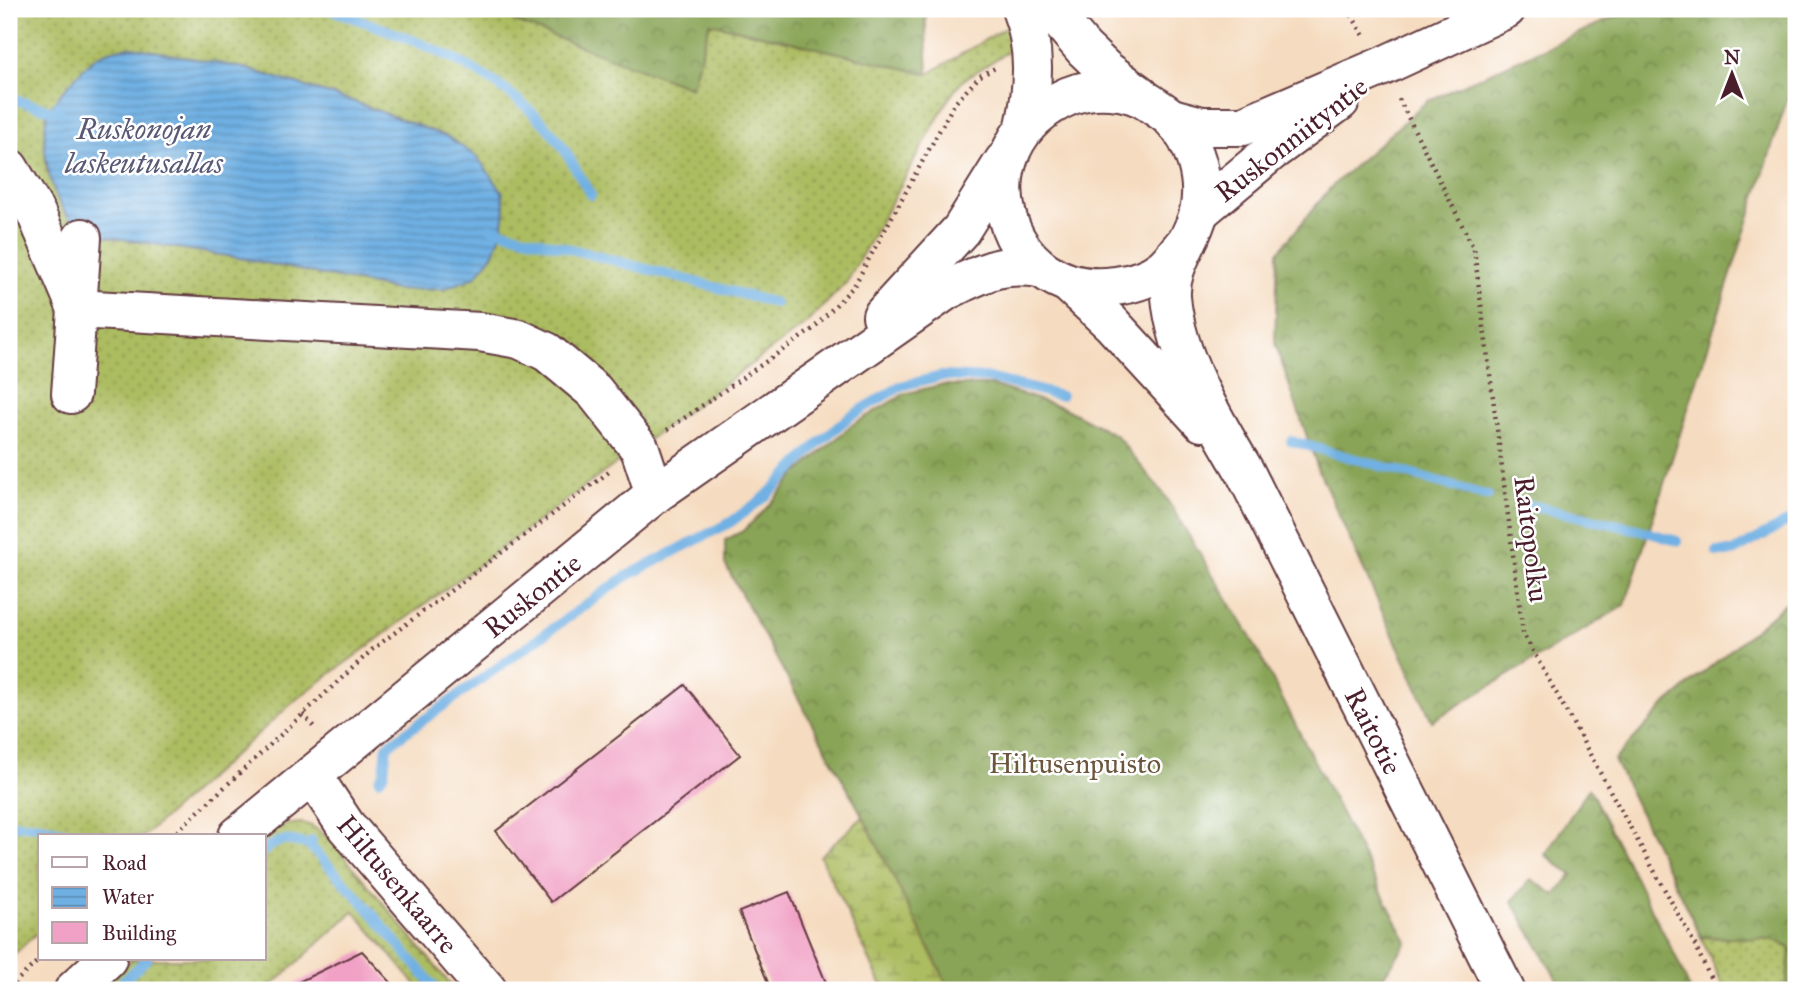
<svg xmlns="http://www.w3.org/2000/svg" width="1805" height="999" font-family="'IM FELL Great Primer',serif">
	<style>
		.grass { fill: url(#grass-dots); stroke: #7b6e46; stroke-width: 2; fill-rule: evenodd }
		.forest { fill: url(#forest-crowns); stroke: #6a6240; stroke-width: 2 }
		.wetland { fill: url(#wetland-marsh); stroke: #7b6e46; stroke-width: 2 }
		.water { fill: url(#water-rules); stroke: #5c6887; stroke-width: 2 }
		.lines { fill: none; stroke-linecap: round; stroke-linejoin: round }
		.stream { stroke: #6fb0e3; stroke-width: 10 }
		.building { fill: #f1a1c5 }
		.minor-casing { stroke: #643b41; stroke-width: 42 }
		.major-casing { stroke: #643b41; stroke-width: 42 }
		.path { stroke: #643b41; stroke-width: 4.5; stroke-dasharray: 2 5; stroke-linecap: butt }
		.minor { stroke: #fff; stroke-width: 38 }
		.major { stroke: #fff; stroke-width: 38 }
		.labels { text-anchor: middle; stroke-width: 5; stroke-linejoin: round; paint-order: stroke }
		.street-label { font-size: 28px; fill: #4a1f2b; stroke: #fff }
		.park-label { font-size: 28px; fill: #6c563e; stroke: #fff }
		.water-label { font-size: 30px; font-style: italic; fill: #595975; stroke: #fff }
	</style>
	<defs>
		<pattern id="grass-dots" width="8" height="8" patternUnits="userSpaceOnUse" patternTransform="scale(1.75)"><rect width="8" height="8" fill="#acbc60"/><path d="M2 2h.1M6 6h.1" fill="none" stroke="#8e984f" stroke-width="1.8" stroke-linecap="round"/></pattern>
		<pattern id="forest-crowns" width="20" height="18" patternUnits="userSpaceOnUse" patternTransform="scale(1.75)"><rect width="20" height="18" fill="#89a456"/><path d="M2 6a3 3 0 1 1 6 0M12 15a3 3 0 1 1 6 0" fill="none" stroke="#728547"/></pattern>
		<pattern id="wetland-marsh" width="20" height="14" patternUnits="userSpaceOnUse" patternTransform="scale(1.75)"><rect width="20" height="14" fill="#acbc60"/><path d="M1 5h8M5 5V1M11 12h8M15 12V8" fill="none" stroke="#8e984f"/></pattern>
		<pattern id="water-rules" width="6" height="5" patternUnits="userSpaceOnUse" patternTransform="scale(1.75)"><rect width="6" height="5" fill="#6fb0e3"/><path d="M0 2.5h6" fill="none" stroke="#5d8fb8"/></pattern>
	</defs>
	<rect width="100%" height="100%" fill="#fff"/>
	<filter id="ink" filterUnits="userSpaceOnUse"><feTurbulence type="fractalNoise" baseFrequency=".0143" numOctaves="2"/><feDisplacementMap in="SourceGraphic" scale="14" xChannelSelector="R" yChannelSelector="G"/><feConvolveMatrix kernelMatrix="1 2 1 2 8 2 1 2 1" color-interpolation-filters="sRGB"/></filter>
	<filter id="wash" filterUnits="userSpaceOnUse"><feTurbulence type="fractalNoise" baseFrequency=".00686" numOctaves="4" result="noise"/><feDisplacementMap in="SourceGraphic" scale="28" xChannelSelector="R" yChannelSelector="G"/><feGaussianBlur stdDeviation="1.57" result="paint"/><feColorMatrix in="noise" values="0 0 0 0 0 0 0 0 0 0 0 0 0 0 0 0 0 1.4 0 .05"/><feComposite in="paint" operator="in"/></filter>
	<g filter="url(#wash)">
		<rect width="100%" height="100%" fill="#f5dbbf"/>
		<g class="grass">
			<path d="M9,9h472l210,78 19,-64 218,51 82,-49 8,20 -56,36 -14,19 -101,182 -40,41 -508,374 -155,139h-104v94l-31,29zM244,68l108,33 96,36 57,73 -11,43 -97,37 -151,-31 -185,-54 -14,-36 -3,-30z"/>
			<polygon points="302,823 312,826 329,838 451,985 446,990 420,990 354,911 267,990 99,990 132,959 264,959 264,836 280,825"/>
			<polygon points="1701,937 1773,939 1790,948 1786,990 1725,990"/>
		</g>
		<g class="forest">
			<polygon points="481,9 925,9 928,74 710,23 691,88"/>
			<polygon points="1632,9 1796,9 1796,72 1625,605 1432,721 1318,469 1275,343 1278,252 1332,186 1427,101"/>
			<polygon points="940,385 991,385 1062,407 1116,435 1163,493 1250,636 1407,942 1374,990 950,990 863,817 725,564 725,540 743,531 767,508 795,475 852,425 904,394"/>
			<polygon points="1796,595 1796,990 1786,990 1790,948 1773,939 1701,937 1614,760 1666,704"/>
			<polygon points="1589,788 1676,957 1690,990 1563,990 1512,901 1531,879 1555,895 1572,875 1545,855"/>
		</g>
		<polygon class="wetland" points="863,817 950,990 884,990 820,856"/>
		<path class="water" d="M132,47l112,21 108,33 96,36 29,20 25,34 3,19 -3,21 -8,22 -19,24 -31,12 -47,1 -151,-31 -154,-25c-5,-4 -14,-7 -18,-11 -24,-23 -37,-83 -25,-113 4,-9 38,-47 47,-53 11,-7 23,-9 36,-10z"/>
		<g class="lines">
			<g class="stream">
				<path d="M329,9c78,28 160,55 218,118 18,19 30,46 44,68"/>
				<polyline points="9,98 61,113"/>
				<polyline points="491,228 775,303"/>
				<polyline points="1291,441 1488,496"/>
				<polyline points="1529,505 1640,530 1677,541"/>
				<polyline points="1717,552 1733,552 1796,517"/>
				<polyline points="379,780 384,773 387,746 625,577 731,522 765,497 818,444 849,417 901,386 941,376 989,378 1061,396"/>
				<polyline points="9,824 42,826 81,836"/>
				<polyline points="309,845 359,898 437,990"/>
				<path d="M264,851c17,-15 25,-11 45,-6l3,-4"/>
				<polyline points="113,990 147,959"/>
			</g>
		</g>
		<g id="blocks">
			<g class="building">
				<polygon points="685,685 740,755 551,902 496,831"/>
				<polygon points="789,892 829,990 771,990 739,912"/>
				<polygon points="362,951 398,990 282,990"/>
			</g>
		</g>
	</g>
	<g filter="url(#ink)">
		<use href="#blocks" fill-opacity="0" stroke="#643b41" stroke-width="2"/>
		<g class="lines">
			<g class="minor-casing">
				<g id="minor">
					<polyline points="1172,118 1202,126 1243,126 1383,66 1506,9"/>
					<polyline points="9,168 36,213 77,309 480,332 519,339 547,352 594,391 640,449 655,494"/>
					<polyline points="1199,212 1272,151 1340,101"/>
					<polyline points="71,394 82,238"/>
					<polyline points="312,775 346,826 487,990"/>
				</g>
			</g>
			<g class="major-casing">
				<g id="major">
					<path d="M1021,9c15,38 13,77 4,117"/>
					<polyline points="1050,9 1084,49 1106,70 1140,95"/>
					<path d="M1185,243c-7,8 -13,17 -21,24 -13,11 -32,17 -49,19 -113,17 -160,-141 -46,-190 24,-10 60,-8 81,7 7,5 16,10 22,16 23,23 34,61 27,93 -7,29 -30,53 -28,85 5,60 43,123 74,175l260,518"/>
					<polyline points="1068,283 1111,323 1202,422"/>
					<polyline points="882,316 961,230 1004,161"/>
					<path d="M238,836l417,-342 292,-204c36,-17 52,-28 93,-22"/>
					<polyline points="74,990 107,959"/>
				</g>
			</g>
			<g class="path">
				<polyline points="1348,9 1364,36"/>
				<polyline points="1399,99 1474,249 1523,633 1693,941 1716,990"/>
				<polyline points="667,430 813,329 854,286 954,104 980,76 997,67"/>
				<polyline points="303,714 314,727"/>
				<polyline points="172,836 373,649 609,472"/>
				<polyline points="9,988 40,959"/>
			</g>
			<use href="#minor" class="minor"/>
			<use href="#major" class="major"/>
		</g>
	</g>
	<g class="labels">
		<g class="street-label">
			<text transform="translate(1291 139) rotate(-38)" y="10">Ruskonniityntie</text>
			<text transform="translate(1532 539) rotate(83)" y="10">Raitopolku</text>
			<text transform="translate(532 595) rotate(-39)" y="10">Ruskontie</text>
			<text transform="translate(1374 731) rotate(63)" y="10">Raitotie</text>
			<text transform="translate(398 884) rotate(50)" y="10">Hiltusenkaarre</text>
		</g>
		<g class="park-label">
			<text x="1075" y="773">Hiltusenpuisto</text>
		</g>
		<g class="water-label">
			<text x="144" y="139">Ruskonojan<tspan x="144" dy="34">laskeutusallas</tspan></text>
		</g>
	</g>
	<rect width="1805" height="999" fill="none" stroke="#fff" stroke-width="35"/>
	<rect x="38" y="834" width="228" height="126" fill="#ffffff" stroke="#b7a5aa" stroke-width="2"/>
	<rect x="52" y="857" width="35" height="10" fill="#ffffff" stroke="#b7a5aa" stroke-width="2"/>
	<text x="102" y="870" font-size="21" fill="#4a1f2b">Road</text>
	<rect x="52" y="887" width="35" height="21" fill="url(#water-rules)" stroke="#b7a5aa" stroke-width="2"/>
	<text x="102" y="904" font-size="21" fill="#4a1f2b">Water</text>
	<rect x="52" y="922" width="35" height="21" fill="#f1a1c5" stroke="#b7a5aa" stroke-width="2"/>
	<text x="102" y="940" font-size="21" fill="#4a1f2b">Building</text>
	<g transform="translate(1732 74)" stroke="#ffffff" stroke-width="5" paint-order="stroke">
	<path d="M0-5L12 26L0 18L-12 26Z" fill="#4a1f2b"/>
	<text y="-10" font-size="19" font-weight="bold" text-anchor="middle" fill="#4a1f2b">N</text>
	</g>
</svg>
